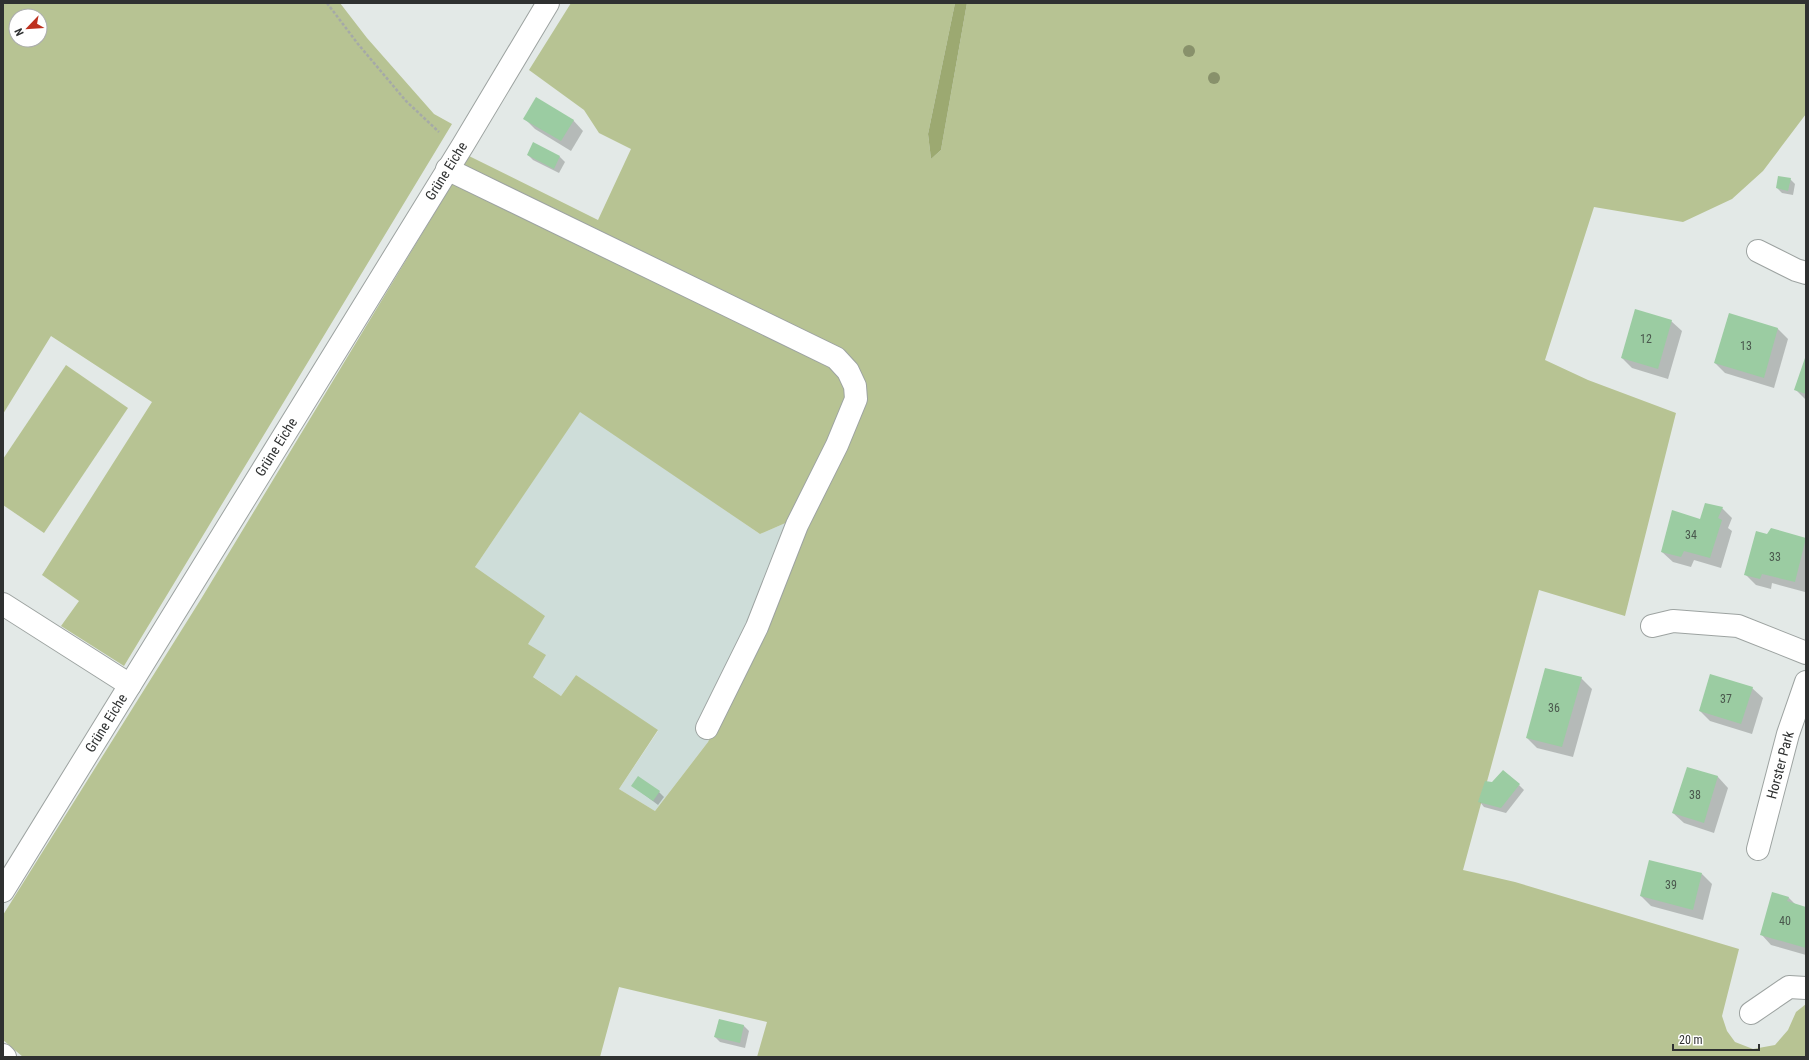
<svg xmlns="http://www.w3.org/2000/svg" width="1809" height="1060" font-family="'Roboto Condensed',sans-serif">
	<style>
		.built { fill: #ceddd9 }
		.green { fill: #b7c393; fill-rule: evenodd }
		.forest { fill: #9ca971 }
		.shadow { fill: #0003 }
		.building { fill: #9bcca2 }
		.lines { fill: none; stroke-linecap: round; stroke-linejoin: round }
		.minor-casing { stroke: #9da3a1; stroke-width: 24 }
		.path { stroke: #a5a9a8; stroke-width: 2.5; stroke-dasharray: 3 2; stroke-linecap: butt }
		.minor { stroke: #fff; stroke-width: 22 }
		.tree { fill: #88916b }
		.labels { text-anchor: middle; stroke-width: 3; stroke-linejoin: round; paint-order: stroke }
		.number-label { font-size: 12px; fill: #4a584d }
		.street-label { font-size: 14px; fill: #2f3131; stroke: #fff }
	</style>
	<rect width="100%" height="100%" fill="#e3e9e7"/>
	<polygon class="built" points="580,411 760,534 790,521 713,731 708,742 655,811 619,789 658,731 576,675 561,696 532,676 528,644 475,567"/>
	<g class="green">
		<path d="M3,3h337l27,35 67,76 18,10 -328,542 -63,-40 18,-25 -37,-26 110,-173 -101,-66 -48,78zM16,16h24v24h-24z"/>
		<path d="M571,3h384l-27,131 3,25 10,-9 26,-147h839v111l-43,57 -31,28 -49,23 -89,-15 -49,153 43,20 88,33 -51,203 -86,-26 -76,280 52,12 224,67 -17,67 5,15 8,11 18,7 22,-4 13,-15 8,-18 10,-8v53h-1049l10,-35 -148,-35 -19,70h-577l-20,-17v-125l198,-316 268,-443 129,64 33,-71 -32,-16 -15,-23 -55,-40zM580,412l180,122 30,-13 -77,210 -5,11 -53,69 -36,-22 39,-59 -82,-55 -15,21 -28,-19 13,-22 -18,-11 17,-28 -70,-49z"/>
		<polygon points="66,365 128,408 44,533 3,505 3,459"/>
	</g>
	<polygon class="forest" points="955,3 967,3 941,150 931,159 928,134"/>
	<g class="shadow">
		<polygon points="525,119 573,120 583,131 571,151 535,129"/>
		<polygon points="528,155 560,157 565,162 559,173 533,160"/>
		<polygon points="1790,179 1795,184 1793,195 1782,193 1777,188"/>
		<polygon points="1729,315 1778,329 1788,339 1774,388 1725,373 1715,363"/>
		<polygon points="1671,321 1682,331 1668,379 1632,368 1622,358"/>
		<polygon points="1806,357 1806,400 1795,389"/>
		<polygon points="1722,508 1732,518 1728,528 1732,531 1721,568 1694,560 1691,567 1673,562 1662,552 1701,520"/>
		<polygon points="1771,529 1806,539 1805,592 1772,583 1771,589 1756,585 1745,574"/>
		<polygon points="1581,678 1592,689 1573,757 1537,748 1527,738"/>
		<polygon points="1752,688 1763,698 1752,734 1710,721 1700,711"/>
		<polygon points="1688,768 1718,777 1728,788 1714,833 1684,823 1673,813"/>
		<polygon points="1519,785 1524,790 1506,813 1484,807 1480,802"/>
		<polygon points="633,786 659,792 664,797 658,805"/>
		<polygon points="1702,874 1712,884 1703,920 1651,906 1641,896"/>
		<polygon points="1788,897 1796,905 1806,908 1806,955 1771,945 1761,934"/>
		<polygon points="719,1020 744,1026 749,1031 745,1048 720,1042 715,1037"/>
	</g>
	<g class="building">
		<polygon points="536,97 574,120 561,141 523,119"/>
		<polygon points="533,142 560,156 554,169 527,155"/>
		<polygon points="1778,176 1791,178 1788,191 1776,188"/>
		<polygon points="1635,309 1672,320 1658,369 1621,358"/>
		<polygon points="1729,313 1778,328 1764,378 1714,363"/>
		<polygon points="1806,355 1806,394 1794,390"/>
		<polygon points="1705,503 1723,507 1718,518 1722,520 1710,558 1684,551 1681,557 1661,552 1672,510 1700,519"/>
		<polygon points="1771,528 1806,538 1795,582 1762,574 1760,579 1744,575 1756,531 1767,534"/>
		<polygon points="1545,668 1582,677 1562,747 1526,738"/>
		<polygon points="1710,674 1753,687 1741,724 1699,711"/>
		<polygon points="1687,767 1718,776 1704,823 1672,813"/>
		<polygon points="1503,770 1520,784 1501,808 1478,802 1485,781 1492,782"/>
		<polygon points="638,776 660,791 653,801 631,786"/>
		<polygon points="1649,860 1702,873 1693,910 1640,896"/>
		<polygon points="1772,892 1789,897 1787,901 1806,907 1806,948 1760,935"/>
		<polygon points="719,1019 744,1025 740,1043 714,1037"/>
	</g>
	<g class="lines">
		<g class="minor-casing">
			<g id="minor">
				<polyline points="447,169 836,358 848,371 855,386 856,399 837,445 797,525 757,627 707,728"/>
				<polyline points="1758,251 1796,270 1806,273"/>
				<polyline points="3,604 130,685"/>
				<polyline points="1652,626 1673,621 1738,626 1806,653"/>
				<polyline points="1758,849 1788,734 1806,682"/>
				<polyline points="3,891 463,145 548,3"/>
				<polyline points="1751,1013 1789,987 1806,988"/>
				<polyline points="3,1055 5,1057"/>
			</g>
		</g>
		<polyline class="path" points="327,3 358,44 406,101 439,132"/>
		<use href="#minor" class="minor"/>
	</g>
	<g class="tree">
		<circle cx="1189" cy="51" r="6"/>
		<circle cx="1214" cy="78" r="6"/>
	</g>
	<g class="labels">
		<g class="number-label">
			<text x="1646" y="343">12</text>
			<text x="1746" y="350">13</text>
			<text x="1691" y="539">34</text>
			<text x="1775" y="561">33</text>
			<text x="1726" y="703">37</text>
			<text x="1554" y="712">36</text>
			<text x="1695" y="799">38</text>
			<text x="1671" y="889">39</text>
			<text x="1785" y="925">40</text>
		</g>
		<g class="street-label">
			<text transform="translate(446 171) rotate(-58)" y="5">Grüne Eiche</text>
			<text transform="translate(276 447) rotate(-58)" y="5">Grüne Eiche</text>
			<text transform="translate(106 723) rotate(-58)" y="5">Grüne Eiche</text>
			<text transform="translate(1780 765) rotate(-75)" y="5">Horster Park</text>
		</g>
	</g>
	<rect width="1809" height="1060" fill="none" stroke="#2f3131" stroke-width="8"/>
	<g transform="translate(28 28) rotate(245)"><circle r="19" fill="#ffffff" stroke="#acadad"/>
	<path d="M0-3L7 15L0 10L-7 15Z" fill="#be311f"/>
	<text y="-6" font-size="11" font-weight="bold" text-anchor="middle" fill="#2f3131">N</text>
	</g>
	<path d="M1673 1044v6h86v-6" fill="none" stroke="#2f3131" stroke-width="2"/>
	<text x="1679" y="1044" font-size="12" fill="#2f3131" stroke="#ffffff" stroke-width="3" paint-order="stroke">20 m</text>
</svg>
